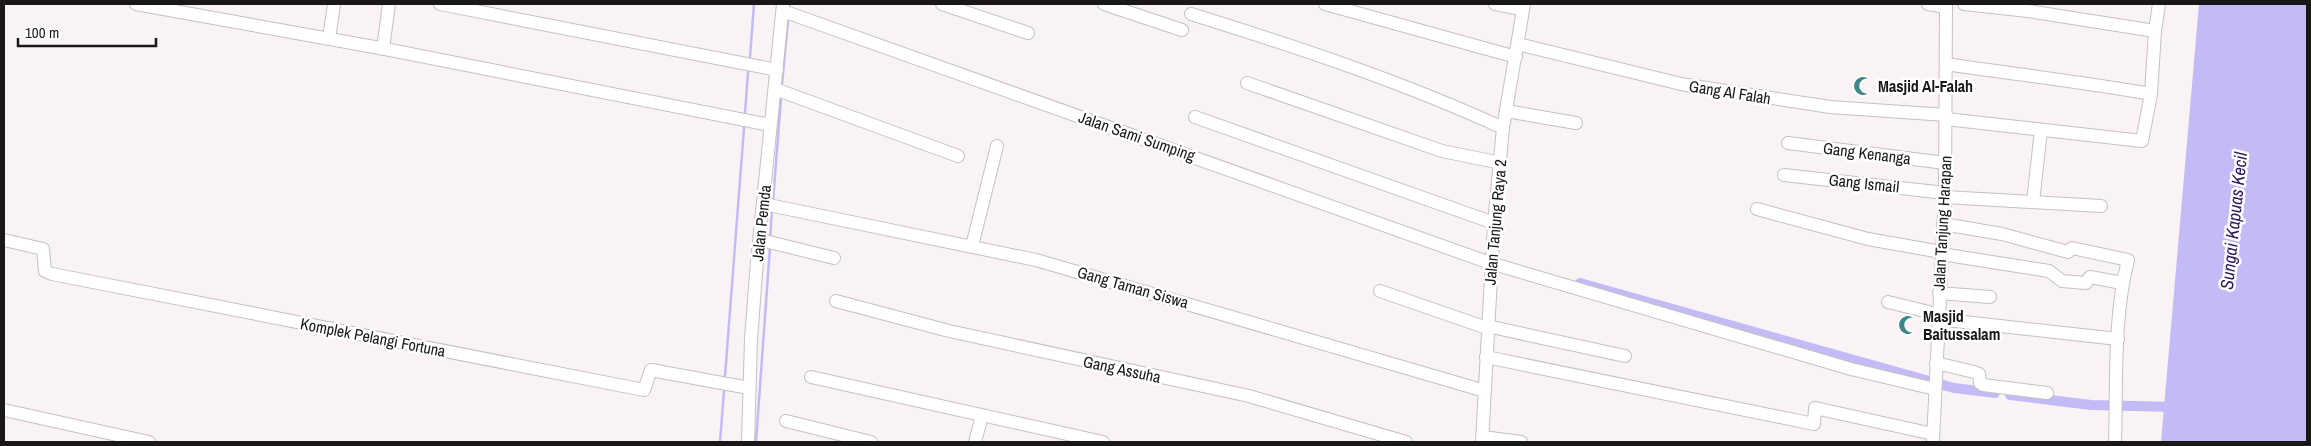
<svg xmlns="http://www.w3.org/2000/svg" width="2311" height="446" font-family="'Archivo Narrow',sans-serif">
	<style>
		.water { fill: #c3bbf6 }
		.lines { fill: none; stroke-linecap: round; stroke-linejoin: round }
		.stream { stroke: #c3bbf6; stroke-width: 2.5 }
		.canal { stroke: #c3bbf6; stroke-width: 10 }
		.minor-casing { stroke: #c6c0c2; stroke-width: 14 }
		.minor { stroke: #fff; stroke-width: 12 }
		.labels { text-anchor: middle; stroke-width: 5; stroke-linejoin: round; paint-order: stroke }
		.poi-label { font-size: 16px; font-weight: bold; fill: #191718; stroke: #fff; text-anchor: start }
		.street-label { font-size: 16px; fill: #191718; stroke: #fff }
		.water-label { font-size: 18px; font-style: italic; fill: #2c185b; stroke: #fff }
	</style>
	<rect width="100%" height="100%" fill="#faf3f5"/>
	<polygon class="water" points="2199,4 2307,4 2307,442 2161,442"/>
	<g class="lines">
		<g class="stream">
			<polyline points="789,6 790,4"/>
			<polyline points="750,57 754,4"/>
			<polyline points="782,84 788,21"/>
			<polyline points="745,113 748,72"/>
			<polyline points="773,201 781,99"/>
			<polyline points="770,239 772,209"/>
			<polyline points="725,376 744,128"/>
			<polyline points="720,442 724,391"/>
			<polyline points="756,442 770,247"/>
		</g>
		<g class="canal">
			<polyline points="1580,283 1954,388 1995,393"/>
			<polyline points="2010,395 2091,405 2177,407"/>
		</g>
		<g class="minor-casing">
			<g id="minor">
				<polyline points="136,4 380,48 770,125"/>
				<polyline points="440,4 777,70"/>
				<polyline points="942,4 1028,33"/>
				<polyline points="1104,4 1182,30"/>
				<polyline points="1325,4 1516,57"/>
				<polyline points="1495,4 1523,10"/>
				<polyline points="1928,4 1946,7"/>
				<polyline points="1964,4 2028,11 2155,31 2159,4"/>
				<polyline points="783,11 1490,263 1851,369 1935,389"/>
				<path d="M1191,14c106,33 212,68 312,114"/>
				<polyline points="329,39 334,4"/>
				<polyline points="1518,44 1681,84 1830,107 1946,115"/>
				<polyline points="383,49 389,4"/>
				<path d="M1946,64c68,10 136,18 205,30"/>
				<polyline points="1247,83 1442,151 1501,163"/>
				<polyline points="775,89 958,156"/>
				<polyline points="1506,111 1576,123"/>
				<polyline points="1195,117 1494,223"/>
				<polyline points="1946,119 2142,141 2151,94 2155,31"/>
				<polyline points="1788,143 1945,163"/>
				<polyline points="1784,175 1945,193"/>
				<polyline points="1945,197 2101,206"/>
				<polyline points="2033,202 2041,130"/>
				<polyline points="764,204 1036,260 1485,391"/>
				<polyline points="1757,209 1868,239 1941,252"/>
				<path d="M1943,224l59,10 66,18 4,-4 56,12c-15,59 -11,122 -13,182"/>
				<polyline points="4,240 43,249 45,271 52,274 644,390 651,370 749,388"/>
				<polyline points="761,240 834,258"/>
				<polyline points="972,246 997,146"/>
				<polyline points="1941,254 2049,271 2062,281 2086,283 2090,277 2122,283"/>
				<polyline points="1380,291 1487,328"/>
				<polyline points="1939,293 1990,297"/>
				<polyline points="836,301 949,331 1249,396 1406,442"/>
				<polyline points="1888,302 1937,314"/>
				<polyline points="1937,319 2118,339"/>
				<polyline points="1487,326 1625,356"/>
				<polyline points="1486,357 1814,424 1815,408 1933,434"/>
				<polyline points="1936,363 1974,372 1979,374 1980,383 1983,385 2047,393"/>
				<polyline points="811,377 1103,442"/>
				<polyline points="4,410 149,442"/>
				<polyline points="786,421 871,442"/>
				<polyline points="1483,437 1521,442"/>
				<polyline points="1933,441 1945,193 1946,4"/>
				<polyline points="748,442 751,339 757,261 783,4"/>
				<polyline points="975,442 982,416"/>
				<polyline points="1482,442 1494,223 1503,128 1524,4"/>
			</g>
		</g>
		<use href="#minor" class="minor"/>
	</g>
	<defs>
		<g id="mosque-bare" transform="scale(1.5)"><path d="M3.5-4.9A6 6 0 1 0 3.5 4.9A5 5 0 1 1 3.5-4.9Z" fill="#3e8689" stroke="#fff" stroke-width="2.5" paint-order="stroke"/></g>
	</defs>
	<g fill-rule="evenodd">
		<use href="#mosque-bare" x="1863" y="86"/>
		<use href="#mosque-bare" x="1908" y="325"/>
	</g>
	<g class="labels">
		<g class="poi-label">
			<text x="1878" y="92">Masjid Al-Falah</text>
			<text x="1923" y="322">Masjid<tspan x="1923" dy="18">Baitussalam</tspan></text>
		</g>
		<g class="street-label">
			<text transform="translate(1730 92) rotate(9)" y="6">Gang Al Falah</text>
			<text transform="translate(1137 136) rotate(19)" y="6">Jalan Sami Sumping</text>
			<text transform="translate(1867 153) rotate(7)" y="6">Gang Kenanga</text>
			<text transform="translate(1864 183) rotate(6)" y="6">Gang Ismail</text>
			<text transform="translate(1495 222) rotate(-85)" y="6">Jalan Tanjung Raya 2</text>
			<text transform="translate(761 223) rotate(-84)" y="6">Jalan Pemda</text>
			<text transform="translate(1942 223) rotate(-87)" y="6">Jalan Tanjung Harapan</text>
			<text transform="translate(1133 287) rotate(16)" y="6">Gang Taman Siswa</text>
			<text transform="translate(373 337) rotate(11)" y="6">Komplek Pelangi Fortuna</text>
			<text transform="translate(1122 369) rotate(12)" y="6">Gang Assuha</text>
		</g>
		<g class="water-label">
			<text transform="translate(2234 221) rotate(-84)" y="6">Sungai Kapuas Kecil</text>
		</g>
	</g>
	<rect width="2311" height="446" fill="none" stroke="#191718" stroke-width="10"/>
	<path d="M18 38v8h138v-8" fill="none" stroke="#191718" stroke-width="2.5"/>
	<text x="25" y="38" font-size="15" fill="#191718" stroke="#ffffff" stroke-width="4" paint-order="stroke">100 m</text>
</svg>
